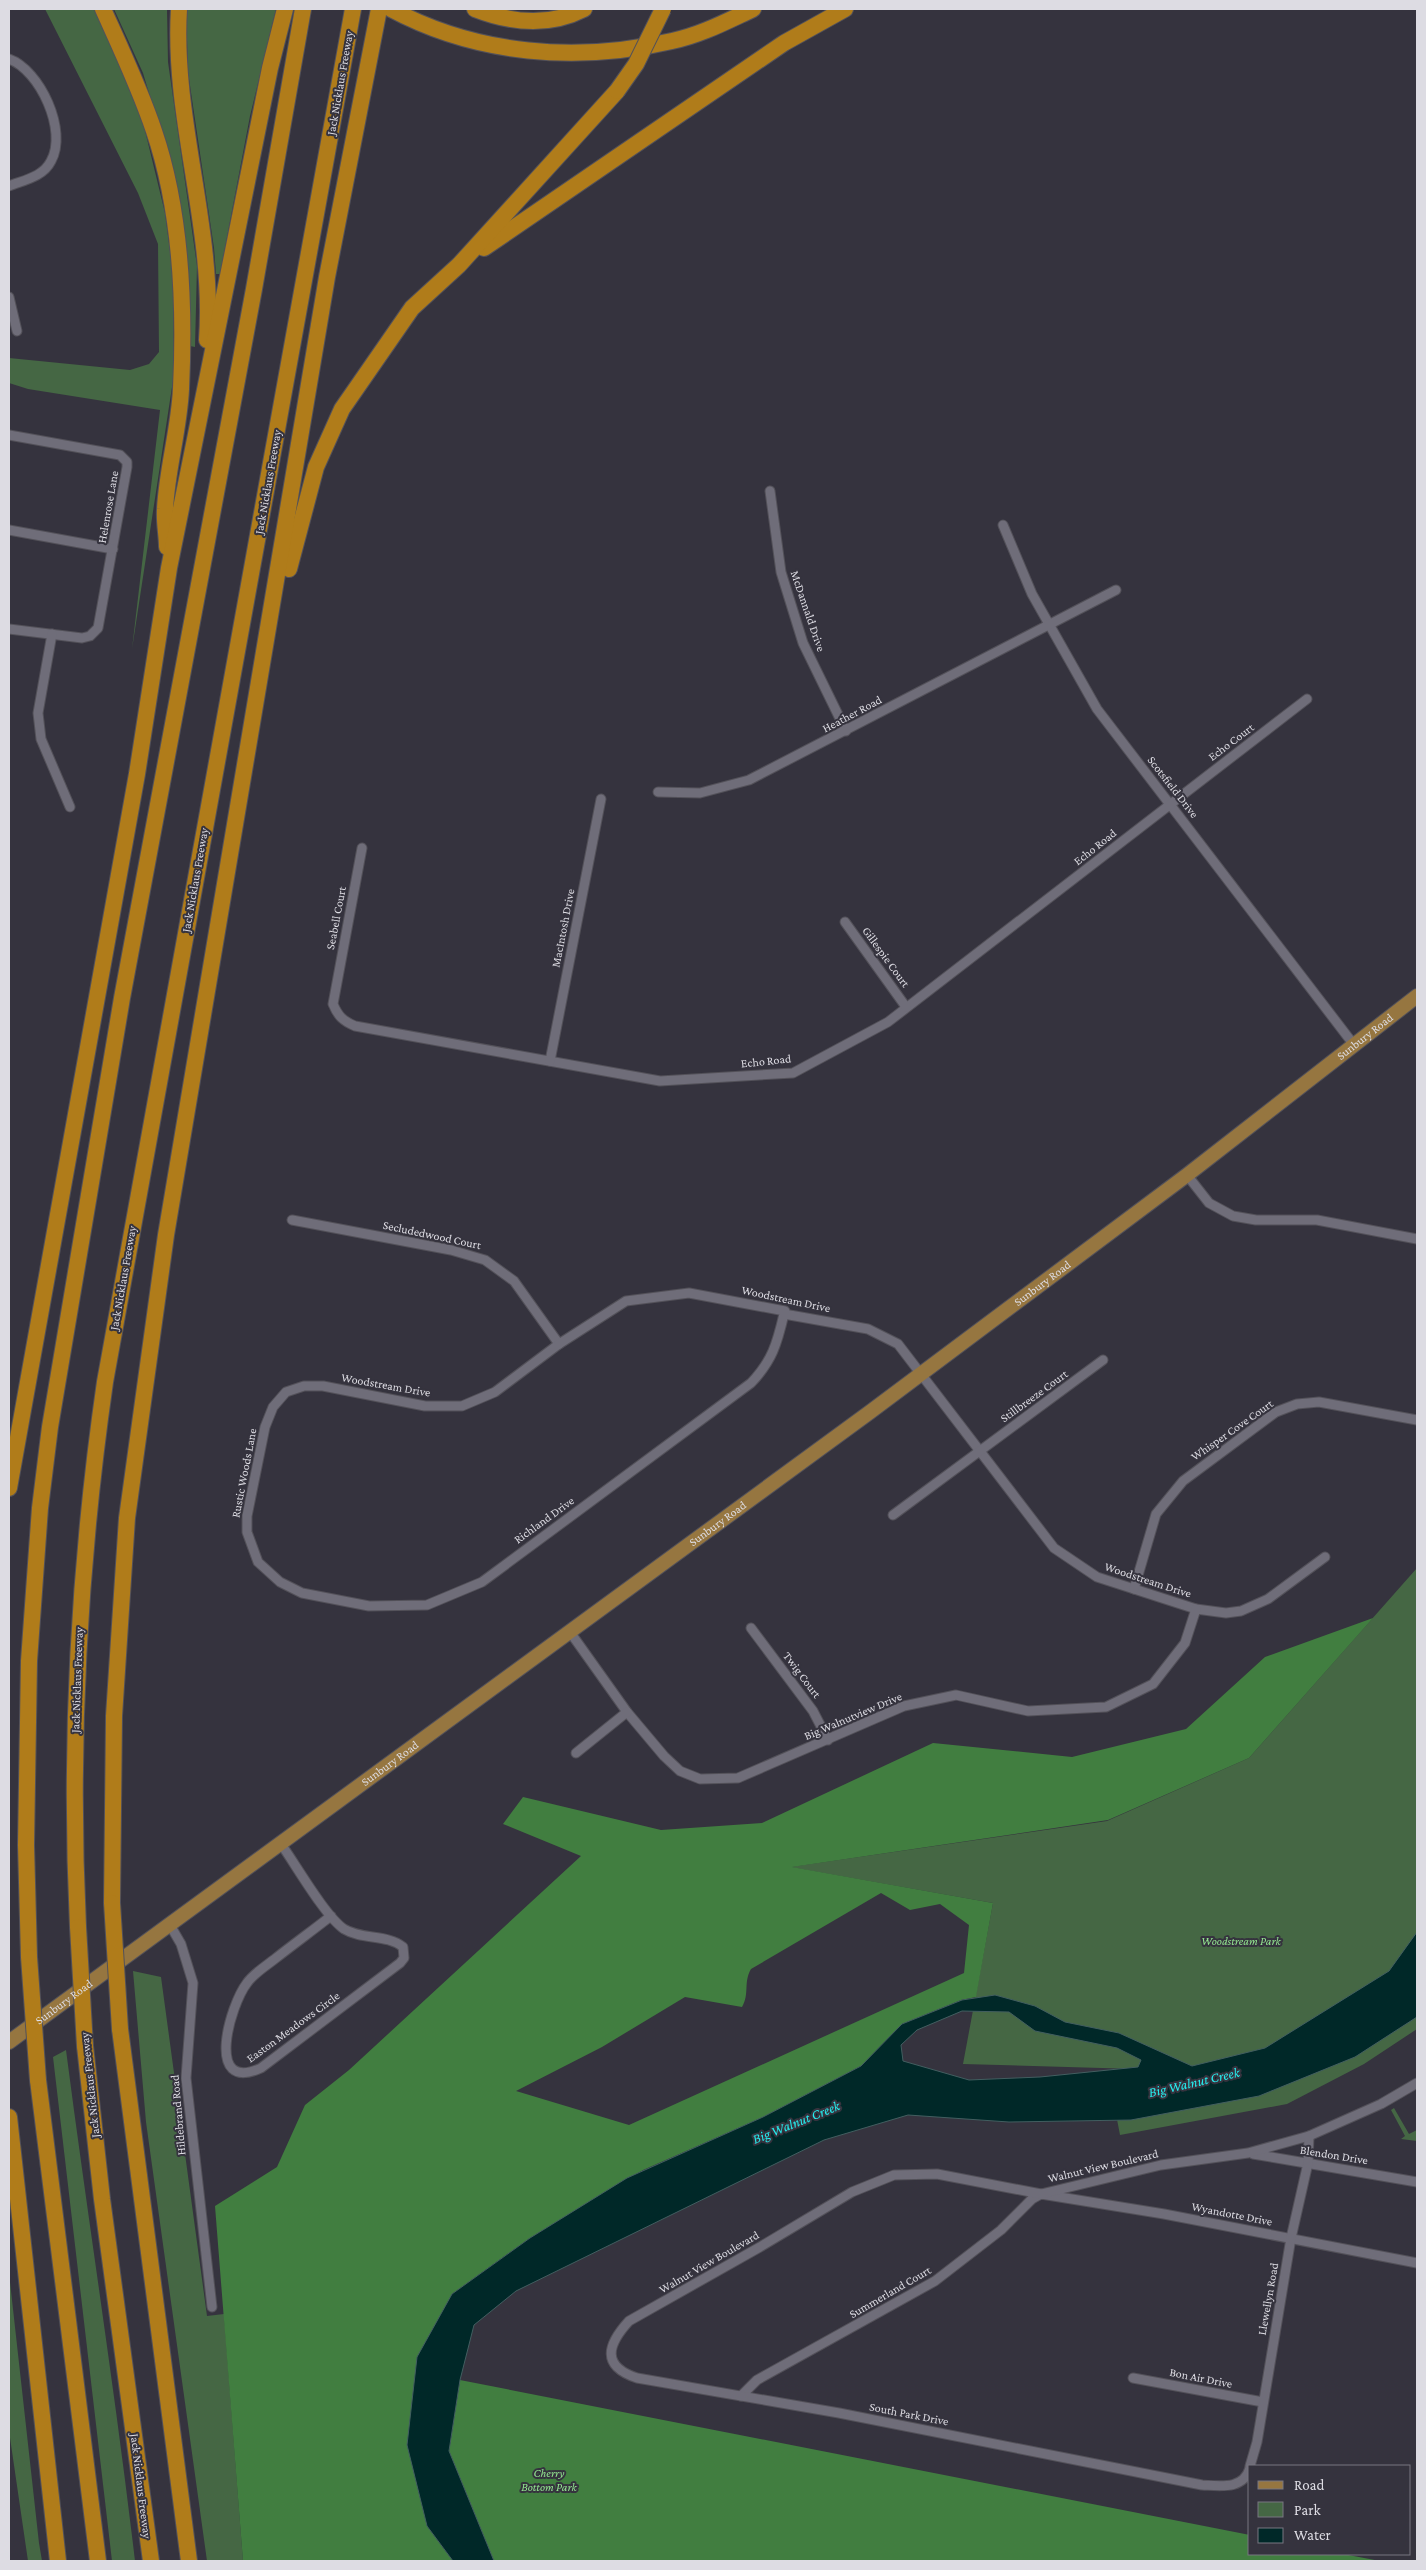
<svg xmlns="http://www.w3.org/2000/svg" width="1426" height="2570" font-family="'Crimson Pro',serif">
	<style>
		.green { fill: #456744 }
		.forest { fill: #417e40; fill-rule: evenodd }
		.water { fill: #002828; stroke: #425e60; fill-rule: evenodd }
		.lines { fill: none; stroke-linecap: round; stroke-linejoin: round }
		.minor-casing { stroke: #535159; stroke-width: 11 }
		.primary-casing { stroke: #535159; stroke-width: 16 }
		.motorway-casing { stroke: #535159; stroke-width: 18 }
		.minor { stroke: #6f6d79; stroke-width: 9 }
		.primary { stroke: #967640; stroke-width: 14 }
		.motorway { stroke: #b07c1a; stroke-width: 16 }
		.motorway-bridge-casing { stroke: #535159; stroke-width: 18; stroke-linecap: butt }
		.motorway-bridge { stroke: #b07c1a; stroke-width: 16 }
		.labels { text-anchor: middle; stroke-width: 4; stroke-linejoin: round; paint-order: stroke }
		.street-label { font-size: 12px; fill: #dddce3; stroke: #35333e }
		.park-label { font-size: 12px; font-style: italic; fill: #93e690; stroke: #35333e }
		.water-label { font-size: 14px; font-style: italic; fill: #25eeef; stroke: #35333e }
	</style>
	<rect width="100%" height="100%" fill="#35333e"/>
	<g class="green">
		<polygon points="45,9 98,9 140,110 165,213 173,274 174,374 132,649 160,410 28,389 9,383 9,358 130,370 149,364 159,352 158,244 138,193"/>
		<polygon points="114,9 167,9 168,62 197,266 195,347 190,346 169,160 143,73"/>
		<polygon points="186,9 276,9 250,116 220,274 216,274 214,248 188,72"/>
		<polygon points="1417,1568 1417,2029 1364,2064 1287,2104 1120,2135 1110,2083 1136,2069 963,2064 993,1903 790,1867 1107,1821 1249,1758"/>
		<polygon points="133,1971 161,1977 207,2316 224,2314 243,2561 207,2561 146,2122"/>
		<path d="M66,2050c22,170 49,340 69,511h-23l-59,-504z"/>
		<polygon points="1394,2108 1409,2134 1417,2130 1417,2141 1401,2139 1405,2136 1391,2110"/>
		<polygon points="9,2273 39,2543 42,2561 28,2561 9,2431"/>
	</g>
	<g class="forest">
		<path d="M1373,1618l-124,140 -141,62 -316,47 201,36 -17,94 -15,3 -59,24 -41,42 -98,51 -120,53 -113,68 -78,56 -25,232 26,35h-210l-28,-355 62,-39 28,-62 44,-35 232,-214 -78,-32 20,-27 138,33 101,-7 171,-80 139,14 114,-28 79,-72zM881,1893l29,17 30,-6 29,21 -5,48 -335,152 -113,-34 86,-44 83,-50 57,10c8,-14 1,-24 9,-38z"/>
		<polygon points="460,2380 1250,2535 1250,2554 1343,2554 1380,2561 494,2561 449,2451"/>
	</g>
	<path class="water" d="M1417,1932v85l-62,40 -96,39 -128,24 -122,2 -101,-7 -84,25 -308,151 -42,34 -14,55 -11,71 45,110h-41l-26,-35 -20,-81 10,-88 35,-63 78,-56 97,-60 136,-61 98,-51 41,-42 60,-24 33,-5 40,11 30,16 54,11 73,33 73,-18 124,-77zM962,2011l47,1 26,19 82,17 24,12 -3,7 -98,10 -71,3 -66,-19 -2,-16 16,-15z"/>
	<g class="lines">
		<g class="minor-casing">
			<g id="minor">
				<path d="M9,59c31,11 59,72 42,102 -8,16 -27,19 -42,25"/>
				<polyline points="9,297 17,331"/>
				<polyline points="9,435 120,455 127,462 127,467 98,628 90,636 82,638 9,629"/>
				<polyline points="770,491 781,572 803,643 846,731"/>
				<polyline points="1003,525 1032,594 1097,709 1354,1045"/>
				<polyline points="9,530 113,549"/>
				<polyline points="52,634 38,713 41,739 70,807"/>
				<polyline points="658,792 700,793 749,780 1116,590"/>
				<path d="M362,848l-29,156c5,12 10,17 22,22l305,55 133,-8 95,-51 419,-323"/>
				<polyline points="845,922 906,1007"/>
				<polyline points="550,1061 601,799"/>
				<polyline points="1187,1175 1209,1203 1233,1216 1256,1220 1317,1220 1417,1239"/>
				<polyline points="292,1220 451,1250 485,1260 514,1281 559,1344"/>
				<path d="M784,1314c-7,30 -12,47 -33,69l-269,199 -55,23 -58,1 -67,-13 -22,-11 -22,-20 -11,-30v-16l18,-89 8,-20 13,-15 18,-6h19l102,20h37l33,-14 64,-48 67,-43 63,-8 96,18 -1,3 84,15 30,15 156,204 43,29 99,32 30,4 15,-2 27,-12 57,-42"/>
				<polyline points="893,1515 1103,1360"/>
				<polyline points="1134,1589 1156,1514 1183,1481 1276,1412 1297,1404 1319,1402 1417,1420"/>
				<polyline points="751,1628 813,1711 828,1740"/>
				<polyline points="570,1632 627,1712 664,1756 680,1771 700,1779 738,1778 904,1706 956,1695 1028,1711 1106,1707 1153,1684 1185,1643 1196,1609"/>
				<polyline points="576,1753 627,1712"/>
				<path d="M281,1844c15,21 44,72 63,85 18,11 43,5 59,18l1,11 -4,5 -139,105c-57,26 -31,-63 -14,-85 7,-10 19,-17 29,-25 18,-14 37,-28 55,-42"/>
				<polyline points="170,1925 181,1944 193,1983 186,2078 212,2307"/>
				<polyline points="1253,2154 1417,2182"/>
				<polyline points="1133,2378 1263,2402"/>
				<polyline points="741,2396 757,2380 935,2281 1001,2230 1032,2199 1041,2194 1164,2214 1417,2263"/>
				<polyline points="1250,2466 1257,2442 1291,2238 1308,2163 1309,2136"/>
				<path d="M1250,2468c-7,22 -29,18 -48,17l-363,-72 -202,-35c-36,-12 -30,-33 -8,-57l131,-74 92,-55 42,-17 43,-1 104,20 120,-29 87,-12 61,-17 72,-32 36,-21"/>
			</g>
		</g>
		<g class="primary-casing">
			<g id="primary">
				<path id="s1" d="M9,2042l861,-630 317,-237 230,-179"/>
			</g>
		</g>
		<g class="motorway-casing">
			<g id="motorway">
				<path d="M103,9c18,40 37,80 51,122 27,79 31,175 27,258 -2,41 -14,80 -16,120 -1,13 2,26 2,38"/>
				<path d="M179,9c-7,111 36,219 28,331"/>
				<path d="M391,9c86,46 186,54 281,32 29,-6 55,-20 81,-32"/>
				<path d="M475,9c36,14 74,18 109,0"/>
				<polyline points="484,248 784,43 845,9"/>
				<polyline points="289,569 316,467 342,409 412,308 459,265 617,91"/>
				<polyline points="9,1488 137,774 169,568 270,68 285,9"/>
				<polyline points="112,1903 114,1716 127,1518 166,1235 327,277 379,9"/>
				<path d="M78,1927c-9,-183 1,-364 27,-545l248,-1373"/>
				<polyline points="29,1957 26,1845 29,1661 40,1508 50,1427 122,998 254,289 303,9"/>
				<polyline points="120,2029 189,2561"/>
				<polyline points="85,2046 102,2199 151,2561"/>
				<polyline points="38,2080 98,2561"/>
				<polyline points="9,2117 58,2561"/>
			</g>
		</g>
		<use href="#minor" class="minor"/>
		<use href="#primary" class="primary"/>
		<use href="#motorway" class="motorway"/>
		<g class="motorway-bridge-casing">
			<g id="motorway-bridge">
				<polyline points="617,91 636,64 663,9"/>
				<polyline points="112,1903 120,2029"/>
				<polyline points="78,1927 85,2046"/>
				<polyline points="29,1957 38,2080"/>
			</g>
		</g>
		<use href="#motorway-bridge" class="motorway-bridge"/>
	</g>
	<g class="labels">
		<g class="street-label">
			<text transform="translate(340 83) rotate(-80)" y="4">Jack Nicklaus Freeway</text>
			<text transform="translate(268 482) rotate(-80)" y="4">Jack Nicklaus Freeway</text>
			<text transform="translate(108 507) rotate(-80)" y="4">Helenrose Lane</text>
			<text transform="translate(808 611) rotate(71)" y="4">McDannald Drive</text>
			<text transform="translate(852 714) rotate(-28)" y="4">Heather Road</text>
			<text transform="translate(1231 742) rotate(-37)" y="4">Echo Court</text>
			<text transform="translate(1173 787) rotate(52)" y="4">Scotsfield Drive</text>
			<text transform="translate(1095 847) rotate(-38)" y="4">Echo Road</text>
			<text transform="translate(195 880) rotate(-80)" y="4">Jack Nicklaus Freeway</text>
			<text transform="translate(336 918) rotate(-79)" y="4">Seabell Court</text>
			<text transform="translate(563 928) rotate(-79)" y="4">MacIntosh Drive</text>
			<text transform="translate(886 957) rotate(54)" y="4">Gillespie Court</text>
			<text dy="4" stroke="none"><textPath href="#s1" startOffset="1688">Sunbury Road</textPath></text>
			<text transform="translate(766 1061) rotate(-6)" y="4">Echo Road</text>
			<text transform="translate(432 1235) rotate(12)" y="4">Secludedwood Court</text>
			<text transform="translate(123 1278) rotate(-80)" y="4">Jack Nicklaus Freeway</text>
			<text dy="4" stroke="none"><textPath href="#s1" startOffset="1282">Sunbury Road</textPath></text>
			<text transform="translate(786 1299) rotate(12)" y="4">Woodstream Drive</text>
			<text transform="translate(386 1385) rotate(10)" y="4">Woodstream Drive</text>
			<text transform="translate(1034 1396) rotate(-36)" y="4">Stillbreeze Court</text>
			<text transform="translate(1232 1430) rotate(-35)" y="4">Whisper Cove Court</text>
			<text transform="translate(244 1473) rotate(-79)" y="4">Rustic Woods Lane</text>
			<text transform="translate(544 1520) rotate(-36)" y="4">Richland Drive</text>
			<text dy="4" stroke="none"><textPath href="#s1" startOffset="878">Sunbury Road</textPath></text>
			<text transform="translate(1148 1580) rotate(18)" y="4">Woodstream Drive</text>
			<text transform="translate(802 1675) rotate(53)" y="4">Twig Court</text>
			<text transform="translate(77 1680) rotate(-88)" y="4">Jack Nicklaus Freeway</text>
			<text transform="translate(853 1716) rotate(-23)" y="4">Big Walnutview Drive</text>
			<text dy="4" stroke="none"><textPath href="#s1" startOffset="472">Sunbury Road</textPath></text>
			<text dy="4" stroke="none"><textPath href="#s1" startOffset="68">Sunbury Road</textPath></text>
			<text transform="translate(293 2027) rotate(-36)" y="4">Easton Meadows Circle</text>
			<text transform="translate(90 2085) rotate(-96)" y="4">Jack Nicklaus Freeway</text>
			<text transform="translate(178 2115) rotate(-95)" y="4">Hildebrand Road</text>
			<text transform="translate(1334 2155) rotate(9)" y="4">Blendon Drive</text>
			<text transform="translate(1103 2166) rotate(-13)" y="4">Walnut View Boulevard</text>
			<text transform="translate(1232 2214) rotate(11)" y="4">Wyandotte Drive</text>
			<text transform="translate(709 2262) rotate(-30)" y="4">Walnut View Boulevard</text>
			<text transform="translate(890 2292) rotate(-30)" y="4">Summerland Court</text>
			<text transform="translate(1268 2299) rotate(-80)" y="4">Llewellyn Road</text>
			<text transform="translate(1201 2378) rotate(11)" y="4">Bon Air Drive</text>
			<text transform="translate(909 2414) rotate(11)" y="4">South Park Drive</text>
			<text transform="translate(141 2486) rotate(83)" y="4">Jack Nicklaus Freeway</text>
		</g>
		<g class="park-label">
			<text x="1241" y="1945">Woodstream Park</text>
			<text x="549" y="2477">Cherry<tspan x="549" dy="14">Bottom Park</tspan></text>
		</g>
		<g class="water-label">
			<text transform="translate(1194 2082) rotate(-13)" y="5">Big Walnut Creek</text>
			<text transform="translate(796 2122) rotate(-22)" y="5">Big Walnut Creek</text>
		</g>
	</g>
	<rect width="1426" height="2570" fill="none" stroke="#dddce3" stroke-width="20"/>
	<rect x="1248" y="2465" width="162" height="90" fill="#35333e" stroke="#787780"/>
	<rect x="1258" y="2481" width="25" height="8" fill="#967640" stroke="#787780"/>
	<text x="1294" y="2490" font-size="15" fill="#dddce3">Road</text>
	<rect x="1258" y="2502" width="25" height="15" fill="#456744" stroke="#787780"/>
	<text x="1294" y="2515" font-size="15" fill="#dddce3">Park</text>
	<rect x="1258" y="2528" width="25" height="15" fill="#002828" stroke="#787780"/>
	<text x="1294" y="2540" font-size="15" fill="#dddce3">Water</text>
</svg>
